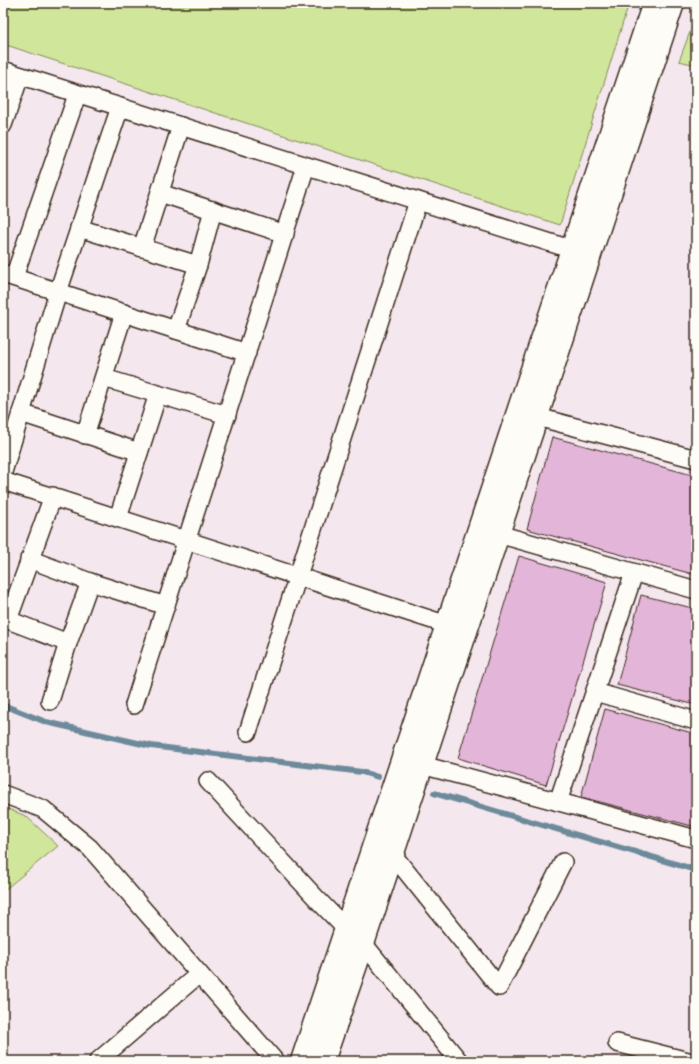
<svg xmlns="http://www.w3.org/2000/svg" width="699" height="1064" font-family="'Patrick Hand',sans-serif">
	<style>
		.green { fill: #cfe69b; stroke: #85885c }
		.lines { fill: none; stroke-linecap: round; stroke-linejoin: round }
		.stream { stroke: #6d8a9b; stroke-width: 6 }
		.building { fill: #e3b5d9; stroke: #3b2a1e }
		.street-casing { stroke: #3b2a1e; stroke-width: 20 }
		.secondary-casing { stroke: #3b2a1e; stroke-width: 25 }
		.street { stroke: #fdfcf7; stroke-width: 17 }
		.secondary { stroke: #fdfcf7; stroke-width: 22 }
	</style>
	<rect width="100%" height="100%" fill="#f5e7ee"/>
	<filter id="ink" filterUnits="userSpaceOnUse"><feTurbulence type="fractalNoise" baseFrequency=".025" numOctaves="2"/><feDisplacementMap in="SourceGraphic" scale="8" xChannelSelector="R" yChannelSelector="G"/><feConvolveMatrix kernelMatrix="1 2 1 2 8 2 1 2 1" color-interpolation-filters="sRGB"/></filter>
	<g filter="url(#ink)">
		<g class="green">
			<polygon points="3,3 629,3 560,225 3,44"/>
			<polygon points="696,16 696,65 679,61"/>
			<polygon points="3,807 26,816 58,846 3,891"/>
		</g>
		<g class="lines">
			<g class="stream">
				<polyline points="3,705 46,722 151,746 362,772 378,777"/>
				<polyline points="434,793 696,870"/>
			</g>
		</g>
		<g class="building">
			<polygon points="552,437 696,476 696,575 527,529"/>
			<polygon points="519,556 607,582 546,785 458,758"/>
			<polygon points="641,595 696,609 696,705 617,685"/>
			<polygon points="605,709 696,734 696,827 581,797"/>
		</g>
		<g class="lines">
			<g class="street-casing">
				<g id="street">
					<polyline points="3,70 583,253"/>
					<polyline points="3,125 20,76"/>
					<polyline points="160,193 285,234"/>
					<polyline points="79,228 198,265"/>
					<polyline points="142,248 181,126"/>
					<polyline points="3,274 247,353"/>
					<polyline points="14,277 77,95"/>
					<polyline points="176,330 198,265 213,210"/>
					<polyline points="104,378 227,415"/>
					<polyline points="21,413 139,452"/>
					<polyline points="526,414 696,459"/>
					<polyline points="85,435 124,313"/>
					<polyline points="3,472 58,292 120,107"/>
					<polyline points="3,481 457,628"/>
					<polyline points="118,518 158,394"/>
					<polyline points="498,534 696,590"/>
					<polyline points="29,559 90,582 166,606"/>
					<polyline points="3,618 68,643"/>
					<polyline points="8,620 53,496"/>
					<polyline points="595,692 696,721"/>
					<polyline points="50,701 68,643 90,582"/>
					<polyline points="134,705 306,166"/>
					<polyline points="248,732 418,201"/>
					<polyline points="422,765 696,839"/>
					<polyline points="208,781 317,899 346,929"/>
					<polyline points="3,794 43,809 90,848 275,1061"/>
					<polyline points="558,802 634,573"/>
					<polyline points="393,855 499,987 563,862"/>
					<polyline points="363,943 459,1061"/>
					<polyline points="617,1043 688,1061"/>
					<polyline points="98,1061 199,974"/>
				</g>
			</g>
			<g class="secondary-casing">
				<g id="secondary">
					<polyline points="302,1061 654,3"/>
					<polyline points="323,1061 356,965 673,3"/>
				</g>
			</g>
			<use href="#street" class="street"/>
			<use href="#secondary" class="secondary"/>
		</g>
	</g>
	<rect width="699" height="1064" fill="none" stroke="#fdfcf7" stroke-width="16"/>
	<rect x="8" y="8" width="683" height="1048" fill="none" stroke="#3b2a1e" stroke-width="1.5" filter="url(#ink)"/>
</svg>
